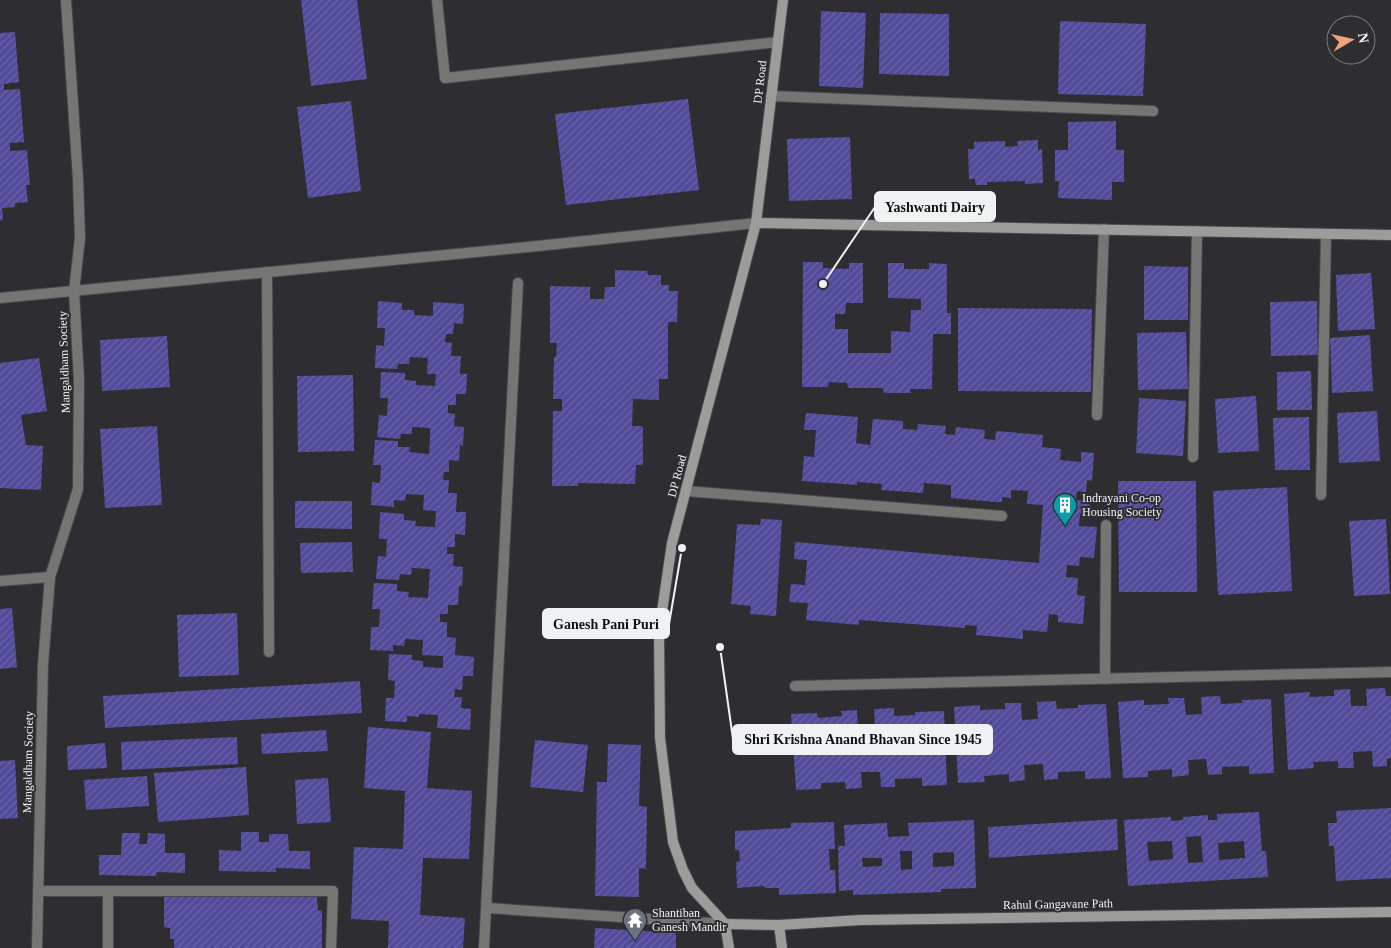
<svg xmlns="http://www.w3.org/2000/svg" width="1391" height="948" font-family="Georgia,serif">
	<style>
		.building { fill: url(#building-hatch); fill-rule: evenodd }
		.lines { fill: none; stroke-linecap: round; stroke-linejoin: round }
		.lane-casing { stroke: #49494d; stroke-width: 12 }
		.street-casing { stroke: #49494d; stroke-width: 12 }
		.secondary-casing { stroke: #49494d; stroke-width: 12 }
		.lane { stroke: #757573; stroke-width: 10 }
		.street { stroke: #757573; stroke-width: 10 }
		.secondary { stroke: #9c9d9a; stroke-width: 10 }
		.labels { text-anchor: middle; stroke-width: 4; stroke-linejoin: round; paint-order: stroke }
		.street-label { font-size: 12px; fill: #f0f1f3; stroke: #2e2e32 }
		.poi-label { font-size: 12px; fill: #f0f1f3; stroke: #2e2e32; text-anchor: start }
		.leader { fill: none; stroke: #f0f1f3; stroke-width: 2 }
		.callout-dot { fill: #f0f1f3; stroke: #2e2e32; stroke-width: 2 }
		.callout { fill: #f0f1f3; stroke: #f0f1f3; stroke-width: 2 }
		.callout-label { font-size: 14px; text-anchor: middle; font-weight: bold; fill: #111 }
	</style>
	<defs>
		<pattern id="building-hatch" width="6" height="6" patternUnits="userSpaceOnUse" patternTransform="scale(1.25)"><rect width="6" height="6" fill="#504a99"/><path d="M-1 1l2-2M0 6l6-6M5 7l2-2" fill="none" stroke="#6a65a8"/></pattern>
	</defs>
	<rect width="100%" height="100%" fill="#2e2e32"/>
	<g class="building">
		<polygon points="301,0 357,0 367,79 311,86"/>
		<polygon points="821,11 866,13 863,88 819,86"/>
		<polygon points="880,13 949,14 949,76 879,74"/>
		<polygon points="1060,21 1146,24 1143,96 1058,94"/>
		<polygon points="15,32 19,82 4,84 4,90 20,89 24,142 10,143 10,151 27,150 30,185 26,185 28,202 15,203 15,207 2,208 3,220 0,221 0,33"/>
		<polygon points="688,99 699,190 566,205 555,114"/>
		<polygon points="351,101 361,191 308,198 297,107"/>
		<polygon points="1116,121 1116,150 1124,150 1124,182 1112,182 1112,200 1058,198 1059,181 1055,181 1055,150 1068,150 1068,122"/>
		<polygon points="850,137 852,199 789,201 787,139"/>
		<polygon points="1038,140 1038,150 1042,149 1043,183 1025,184 1025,181 987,182 987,185 976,185 975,179 969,179 968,149 974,149 974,142 1005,141 1005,147 1018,146 1017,141"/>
		<polygon points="803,262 823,262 823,268 849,269 849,263 863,263 863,303 846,303 845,314 835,314 835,329 848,329 848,353 891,353 891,331 910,332 911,310 921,310 921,299 888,298 888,263 904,263 904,269 929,269 929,263 947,264 947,313 951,313 951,334 933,334 932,389 910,389 911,393 884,393 883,388 848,388 847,383 829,382 828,387 802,387"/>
		<polygon points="1144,266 1188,267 1188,320 1144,320"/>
		<polygon points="615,270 647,271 648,275 661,275 661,285 669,285 669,291 678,291 677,322 668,322 668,379 659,379 659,400 633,399 632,426 643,426 643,465 636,465 635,484 578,483 578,486 552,486 553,411 562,411 562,399 553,399 554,357 556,357 557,343 550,343 550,286 590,287 590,299 604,299 605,287 615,287"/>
		<polygon points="1371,273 1375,329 1338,331 1336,275"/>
		<polygon points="378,301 402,303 402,310 414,310 414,315 433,316 433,302 464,304 463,324 454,323 453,334 446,334 445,342 452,343 451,356 461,356 460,374 467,374 466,394 456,394 456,405 448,405 448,413 455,414 454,426 464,427 463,446 460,445 459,461 449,460 449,472 444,472 443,480 449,480 448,493 457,493 456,512 466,512 465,535 455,534 455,547 447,547 447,554 454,554 453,566 463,567 462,586 459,586 458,605 448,605 448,614 440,614 440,622 447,622 447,637 456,638 455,655 474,657 473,676 463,676 462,690 455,689 454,697 462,697 461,708 471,709 470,730 437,728 438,715 419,714 419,717 407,716 407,722 385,721 386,698 394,698 395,681 388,680 389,654 412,655 412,660 423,661 423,667 443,668 443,656 422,655 423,640 405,639 404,646 393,645 393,651 370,650 371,627 379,627 380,609 372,609 374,583 397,584 397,591 409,592 408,597 428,598 430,569 412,568 411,575 400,574 399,580 376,579 378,556 386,557 387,539 379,539 380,512 404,514 404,520 416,521 415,526 435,527 436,511 423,510 424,495 406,494 405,501 394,500 394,507 371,505 372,482 380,483 381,465 373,465 375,440 398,441 398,447 410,447 409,452 429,454 430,439 430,428 412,427 412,434 401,434 400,439 377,437 379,415 387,416 388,398 380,398 381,372 405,373 405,380 416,381 416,385 435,386 436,374 427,374 428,358 410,357 409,364 398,364 397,369 375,368 376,345 384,346 385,328 377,328"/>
		<polygon points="1317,301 1318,355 1271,356 1270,302"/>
		<polygon points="958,308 1092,309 1091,392 958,391"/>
		<polygon points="1186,332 1188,389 1138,390 1137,333"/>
		<polygon points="1370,335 1373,391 1332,393 1330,338"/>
		<polygon points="167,336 170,387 102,391 100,340"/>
		<polygon points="39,358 47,411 21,415 26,445 43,446 41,490 0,488 0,363"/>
		<polygon points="1311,371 1312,410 1277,410 1277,372"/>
		<polygon points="353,375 354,451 298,452 297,376"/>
		<polygon points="1256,396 1259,451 1218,453 1215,399"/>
		<polygon points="1139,398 1186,401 1183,456 1136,453"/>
		<polygon points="1377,411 1380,461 1339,463 1337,413"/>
		<polygon points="806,413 858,417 856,443 870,445 873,419 903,421 903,429 917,430 918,424 946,426 945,434 955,435 956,427 985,430 984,439 995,440 996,431 1043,435 1042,447 1061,449 1060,460 1081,462 1081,452 1094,453 1092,481 1087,480 1086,492 1077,491 1076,500 1090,501 1089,515 1080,514 1079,526 1097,527 1094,558 1080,557 1079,566 1067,565 1066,577 1078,578 1077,595 1085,596 1083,624 1058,622 1058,615 1049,614 1047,632 1023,630 1023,639 976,635 977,626 965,625 965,628 859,620 859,625 806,620 808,603 789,602 791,584 805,585 807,560 794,559 795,542 1039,563 1043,505 1027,504 1028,491 1011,490 1011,498 1002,497 1002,502 995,502 951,498 951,485 924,483 923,493 881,490 882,484 857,482 857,485 802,481 804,456 814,457 816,430 804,430"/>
		<polygon points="1309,417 1310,470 1275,470 1273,418"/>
		<polygon points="157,426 162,505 105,508 100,429"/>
		<polygon points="1118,481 1196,481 1197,592 1119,592"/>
		<polygon points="1287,487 1292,591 1218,595 1213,491"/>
		<polygon points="295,501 352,501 352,529 295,528"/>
		<polygon points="761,519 782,520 776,616 750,614 751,606 731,604 737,524 760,525"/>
		<polygon points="1386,519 1390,594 1354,596 1349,521"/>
		<polygon points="352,542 353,572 301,573 300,543"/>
		<polygon points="12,608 17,667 0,669 0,609"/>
		<polygon points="237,613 239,675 179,677 177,615"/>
		<polygon points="360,681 362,713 105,728 103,696"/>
		<polygon points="1385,688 1386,696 1391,696 1391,758 1387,759 1387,766 1373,767 1372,751 1353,752 1354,768 1338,768 1338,761 1313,762 1314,768 1288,770 1284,694 1310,692 1309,697 1334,696 1334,690 1350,689 1351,706 1367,706 1366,689"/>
		<polygon points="1220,696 1221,704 1242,703 1242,700 1271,699 1274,773 1249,774 1249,766 1222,767 1222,774 1208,775 1206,759 1188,760 1189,775 1172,777 1172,769 1148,771 1148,777 1123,778 1118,702 1144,700 1144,705 1169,704 1168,698 1184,698 1186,715 1202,714 1201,697"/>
		<polygon points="1056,701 1057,709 1078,708 1078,705 1106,704 1111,778 1085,779 1085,771 1058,772 1058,779 1044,780 1043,764 1024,765 1025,780 1009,782 1009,774 984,776 985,782 958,783 954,707 980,705 980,710 1005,709 1005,703 1021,703 1022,720 1038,719 1037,702"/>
		<polygon points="894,708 894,716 915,715 915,712 944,711 947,785 922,786 922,778 895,779 895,787 881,787 880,772 861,772 862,788 846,789 845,782 821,783 821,789 796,790 791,714 817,713 818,718 842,716 841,711 857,710 858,727 875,726 874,709"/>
		<polygon points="368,727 431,732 427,788 472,791 469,859 423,858 420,915 465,918 463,948 388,948 389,921 351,919 354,847 403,849 405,791 364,788"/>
		<polygon points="326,730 328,751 262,754 261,734"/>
		<polygon points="237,737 238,764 122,770 121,742"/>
		<polygon points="535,740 588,745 583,792 530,787"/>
		<polygon points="105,743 107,768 68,770 67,746"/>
		<polygon points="608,744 641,745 639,806 647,807 646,869 639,868 639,897 595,896 597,782 607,782"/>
		<polygon points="15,760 18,818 0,819 0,761"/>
		<polygon points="246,767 249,815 158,822 154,773"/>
		<polygon points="147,776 149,806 86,810 84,780"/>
		<polygon points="328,778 331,822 297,824 295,780"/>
		<polygon points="1391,808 1391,878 1336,881 1334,846 1329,846 1328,823 1337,823 1336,811"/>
		<path d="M1259,812l3,39h4l2,26 -140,9 -4,-66 47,-3v4l12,-1v-3l25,-2v5h9v-6zM1201,836l2,26 -15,1 -2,-26zM1172,841l1,18 -24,2 -2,-19zM1244,841l1,17 -26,2 -1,-17z"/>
		<polygon points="1117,819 1118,850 989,858 988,827"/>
		<path d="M974,820l2,68 -35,1v3l-88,3v-5l-14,1 -1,-45h7l-1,-21 43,-2 1,14 21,-1 -1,-13zM900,851h12v18l-11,1zM954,852v14l-21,1v-14zM862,858h20v8l-19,1z"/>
		<polygon points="834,822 835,849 829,849 830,870 835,870 836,893 779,895 779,888 765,888 764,886 737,888 736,862 740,861 739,850 735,850 735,831 791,828 791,823"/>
		<polygon points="241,832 259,832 259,842 269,842 269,834 288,834 289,851 310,851 310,869 276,868 276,872 219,871 219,850 241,851"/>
		<polygon points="122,833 140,833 139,844 147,844 148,833 165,834 165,853 185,853 185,873 157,872 156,876 99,875 99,855 121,855"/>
		<polygon points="164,896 317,897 318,911 322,910 322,948 174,948 174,939 170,939 170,928 164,927"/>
		<polygon points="595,928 676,933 676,948 594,948"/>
	</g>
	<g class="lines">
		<g class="lane-casing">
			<g id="lane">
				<polyline points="437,0 445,78 778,42"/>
				<polyline points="771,96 1153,111"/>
			</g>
		</g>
		<g class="street-casing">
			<g id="street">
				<polyline points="267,272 269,652"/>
				<polyline points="0,298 528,247 756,223"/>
				<polyline points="1097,415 1104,229"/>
				<polyline points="1193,457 1197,231"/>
				<polyline points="686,491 1002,516"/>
				<polyline points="1321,495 1326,234"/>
				<polyline points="0,581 50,577"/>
				<polyline points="1105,679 1106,525"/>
				<polyline points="795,686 1391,672"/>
				<polyline points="38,891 333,891 331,948"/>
				<polyline points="108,891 108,948"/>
				<polyline points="487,908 725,924"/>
				<polyline points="37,948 43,664 50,577 78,489 79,380 74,291 80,238 78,179 66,0"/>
				<polyline points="484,948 518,283"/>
			</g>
		</g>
		<g class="secondary-casing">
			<g id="secondary">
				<polyline points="756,223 1391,235"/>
				<polyline points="725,924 779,925 861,920 1391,912"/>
				<polyline points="779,925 782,948"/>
				<polyline points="729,948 725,924 692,888 683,870 673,842 660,738 659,632 672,543 756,223 783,0"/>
			</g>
		</g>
		<use href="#lane" class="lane"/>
		<use href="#street" class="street"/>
		<use href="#secondary" class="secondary"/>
	</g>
	<defs>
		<g id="building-pin" transform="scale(1.25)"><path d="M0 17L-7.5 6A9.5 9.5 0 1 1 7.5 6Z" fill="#0f9aa8" stroke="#2e2e32"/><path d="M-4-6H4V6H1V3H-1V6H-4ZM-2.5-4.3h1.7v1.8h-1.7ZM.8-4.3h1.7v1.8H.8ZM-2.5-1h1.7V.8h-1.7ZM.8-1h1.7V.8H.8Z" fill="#fff"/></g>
		<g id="temple-pin" transform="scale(1.25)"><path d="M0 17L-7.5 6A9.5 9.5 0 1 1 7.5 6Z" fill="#6b7280" stroke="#2e2e32"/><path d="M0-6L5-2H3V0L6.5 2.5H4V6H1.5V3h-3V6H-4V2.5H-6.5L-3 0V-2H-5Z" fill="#fff"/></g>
	</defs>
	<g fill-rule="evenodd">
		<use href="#building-pin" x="1065" y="505"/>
		<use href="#temple-pin" x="635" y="920"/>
	</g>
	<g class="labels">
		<g class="street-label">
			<text transform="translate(760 82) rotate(-83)" y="4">DP Road</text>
			<text transform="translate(64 362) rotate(-92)" y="4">Mangaldham Society</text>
			<text transform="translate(677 476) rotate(-75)" y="4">DP Road</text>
			<text transform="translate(28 762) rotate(-89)" y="4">Mangaldham Society</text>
			<text transform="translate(1058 904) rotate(-1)" y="4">Rahul Gangavane Path</text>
		</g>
		<g class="poi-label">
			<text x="1082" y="502">Indrayani Co-op<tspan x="1082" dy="14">Housing Society</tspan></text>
			<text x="652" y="917">Shantiban<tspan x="652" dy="14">Ganesh Mandir</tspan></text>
		</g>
	</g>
	<path class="leader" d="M823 284L875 207M682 548L669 624M720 647L733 739"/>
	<g class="callout-dot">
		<circle cx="823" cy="284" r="5"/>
		<circle cx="682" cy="548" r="5"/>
		<circle cx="720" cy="647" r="5"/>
	</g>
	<g class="callout">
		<rect x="875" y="192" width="120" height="29" rx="5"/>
		<rect x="543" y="609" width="126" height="29" rx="5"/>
		<rect x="733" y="725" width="259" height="29" rx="5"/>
	</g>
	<g class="callout-label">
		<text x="935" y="212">Yashwanti Dairy</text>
		<text x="606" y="629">Ganesh Pani Puri</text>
		<text x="863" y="744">Shri Krishna Anand Bhavan Since 1945</text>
	</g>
	<g transform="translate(1351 40) rotate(81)"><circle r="24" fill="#2e2e32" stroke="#7c7c7f"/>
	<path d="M0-4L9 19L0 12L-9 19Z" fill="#f1a17c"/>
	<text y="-8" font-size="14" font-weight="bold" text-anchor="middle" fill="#f0f1f3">N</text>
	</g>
</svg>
